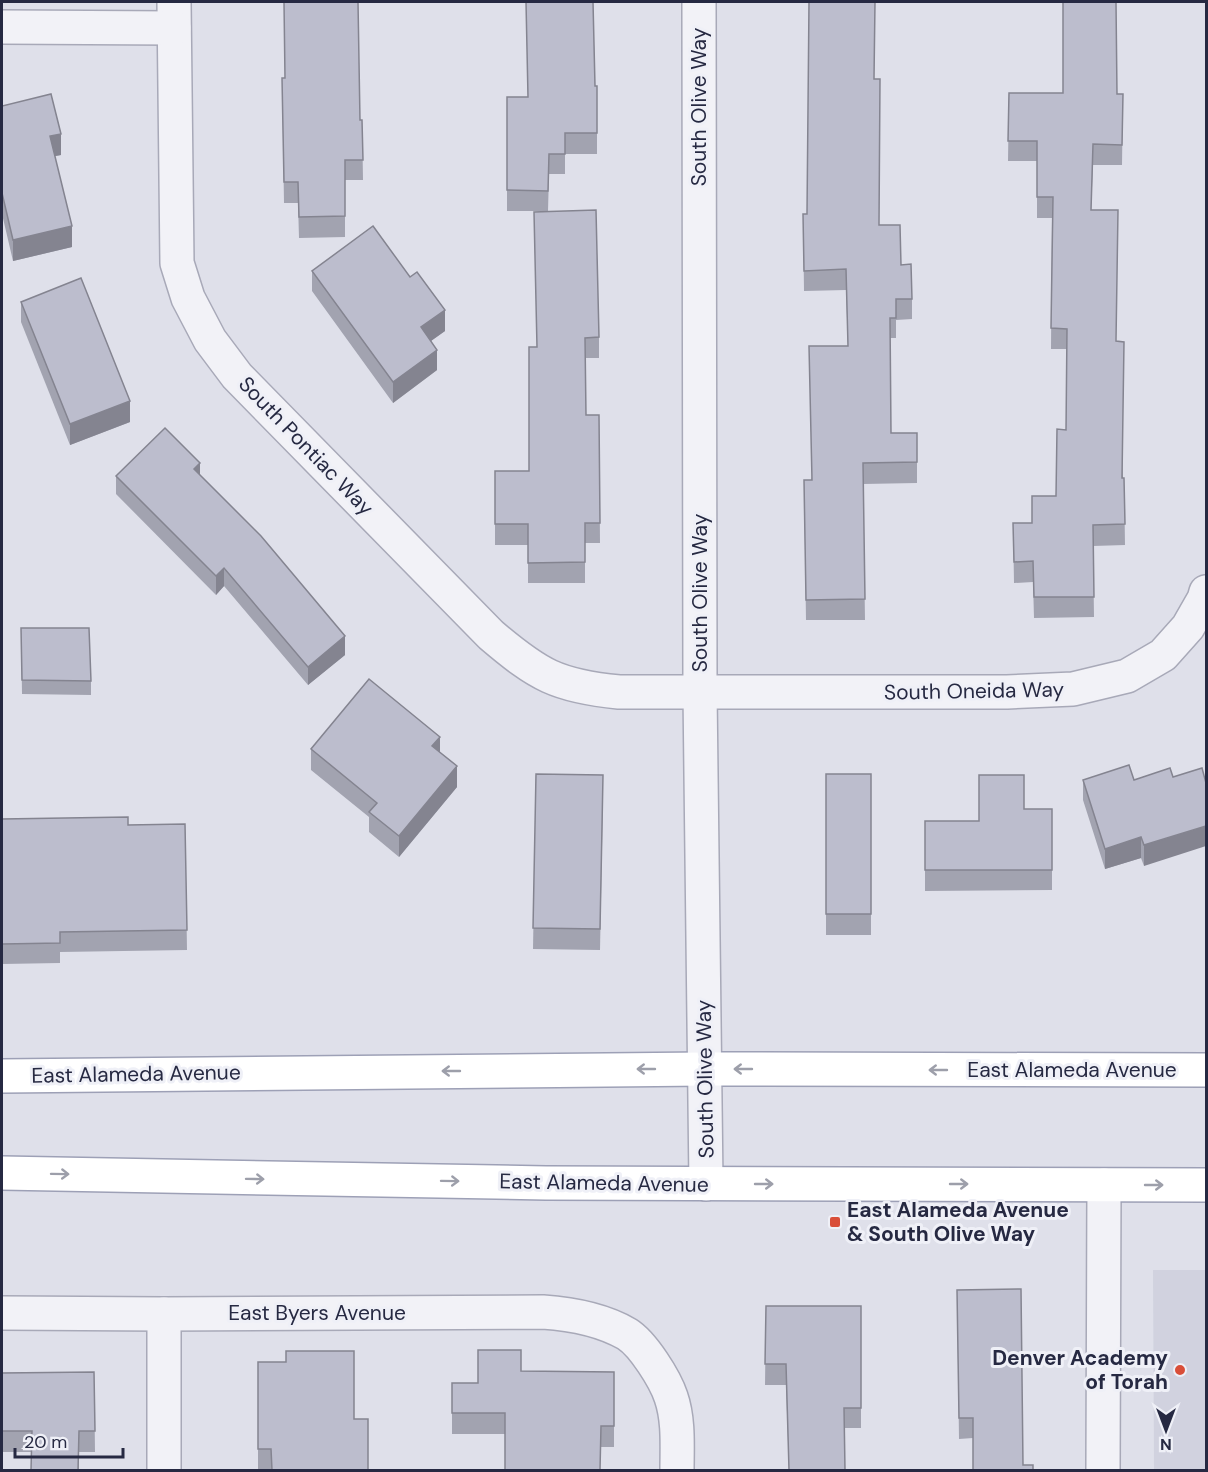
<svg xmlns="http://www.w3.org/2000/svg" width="1208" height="1472" font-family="'DM Sans',sans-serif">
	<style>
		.built { fill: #d1d2df }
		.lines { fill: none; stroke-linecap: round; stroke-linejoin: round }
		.minor-casing { stroke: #a8a9b8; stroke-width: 36 }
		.major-casing { stroke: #9da0b6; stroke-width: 36 }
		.minor { stroke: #f2f2f7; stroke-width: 33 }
		.major { stroke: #fff; stroke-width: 33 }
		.wall { fill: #a2a3b0 }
		.shaded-wall { fill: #848490 }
		.building { fill: #bcbdcd; stroke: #848490; stroke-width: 1.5 }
		.oneway { stroke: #9d9faa }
		.poi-dot { fill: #d94e39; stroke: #eff0f7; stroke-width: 2 }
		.labels { text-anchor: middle; stroke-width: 6; stroke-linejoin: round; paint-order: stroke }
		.street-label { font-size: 21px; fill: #262942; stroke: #eff0f7 }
		.poi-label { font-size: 21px; font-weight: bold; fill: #262942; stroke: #eff0f7; text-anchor: start }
	</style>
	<rect width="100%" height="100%" fill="#dfe0ea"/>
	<polygon class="built" points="1153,1270 1206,1270 1206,1470 1154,1470"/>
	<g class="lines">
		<g class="minor-casing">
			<g id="minor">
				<path d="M174,2l3,261 11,35 22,42 27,36 254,259c47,40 66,51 128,57h388l66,-3 54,-13 36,-21 25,-28 16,-28 2,-7"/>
				<polyline points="699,2 700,692 706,1184"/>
				<polyline points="2,27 174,28"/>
				<path d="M2,1313l162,1 379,-2c29,2 58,7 84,22 16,10 38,45 44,63 8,23 6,50 6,73"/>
				<polyline points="164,1314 164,1470"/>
				<polyline points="1103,1470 1104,1185"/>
			</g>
		</g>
		<g class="major-casing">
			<g id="major">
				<polyline points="2,1076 705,1069 1206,1070"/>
				<polyline points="2,1173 546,1183 1206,1185"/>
			</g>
		</g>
		<use href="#minor" class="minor"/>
		<use href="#major" class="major"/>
	</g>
	<g class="wall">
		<polygon points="526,2 593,2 595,86 597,86 597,154 565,154 565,174 549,174 548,211 599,337 599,358 585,358 586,415 599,415 600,543 585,543 585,583 528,583 528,545 495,545 495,471 529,471 537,347 547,211 507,211 507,97 528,97"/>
		<polygon points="282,78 360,120 362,120 363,180 345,180 345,237 299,238 298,203 284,203"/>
		<polygon points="874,79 879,225 901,265 912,299 912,319 896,320 896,338 890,338 891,433 917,433 917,483 863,484 865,620 806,620 804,480 811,480 848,346 846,290 804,291 803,214 807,214"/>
		<polygon points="1009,93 1123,94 1122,165 1093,165 1091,210 1116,341 1123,478 1124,478 1125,545 1093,546 1094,617 1034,618 1033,582 1014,583 1013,523 1032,523 1056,496 1066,430 1067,349 1051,349 1052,218 1037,218 1037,161 1008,161"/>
		<polygon points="2,106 61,155 55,156 72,247 13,261 2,214"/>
		<polygon points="312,271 445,331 431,341 437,370 393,403 312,291"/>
		<polygon points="21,302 130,422 70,445 21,322"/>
		<polygon points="200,475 345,655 308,685 224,586 216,595 116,494 116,476"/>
		<polygon points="21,628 91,681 91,695 22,694"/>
		<polygon points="311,749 440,752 457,787 399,857 369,832 369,817 311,770"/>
		<polygon points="1170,768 1144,866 1141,858 1105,869 1083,800 1083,780 1134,780"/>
		<polygon points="536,774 603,796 600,950 533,949"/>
		<rect x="826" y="774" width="45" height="161"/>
		<polygon points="1024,809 1052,809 1052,890 925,891 925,821 979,821"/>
		<polygon points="2,819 128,825 185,824 187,950 60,952 60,963 2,964"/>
		<polygon points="957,1290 1023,1465 973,1438 959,1439"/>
		<polygon points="766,1306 861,1306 861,1428 844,1428 845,1470 789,1470 786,1385 765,1385"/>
		<polygon points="354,1351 271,1470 258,1470 258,1362 286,1362"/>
		<polygon points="521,1371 614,1372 614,1447 601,1447 505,1434 452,1434 452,1383 478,1383"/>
		<polygon points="94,1372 95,1452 79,1452 79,1470 31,1470 31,1452 2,1452 2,1373"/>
	</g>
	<g class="shaded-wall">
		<polygon points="61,134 61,155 50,157 50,136"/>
		<polygon points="72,226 72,247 13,261 13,240"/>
		<polygon points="445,310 445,331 421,348 421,327"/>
		<polygon points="437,350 437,370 393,403 393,382"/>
		<polygon points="130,401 130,422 70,445 70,424"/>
		<polygon points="200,463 200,482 194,469"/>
		<polygon points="224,568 224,586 216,595 216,576"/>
		<polygon points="345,636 345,655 308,685 308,667"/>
		<polygon points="440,737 440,758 432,746"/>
		<polygon points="457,766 457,787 399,857 399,836"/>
		<polygon points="1206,826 1206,846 1144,866 1144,845"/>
		<polygon points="1141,837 1141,858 1105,869 1105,849"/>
	</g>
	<g class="building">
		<polygon points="284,2 358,2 360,120 362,120 363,160 345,160 345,216 299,217 298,182 284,182 282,78 285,78"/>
		<polygon points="526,2 593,2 595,86 597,86 597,133 565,133 565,154 549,154 548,191 507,190 507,97 528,97"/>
		<polygon points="809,2 875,2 874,79 880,79 879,225 900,225 901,265 911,264 912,299 896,299 896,318 890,318 891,433 917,433 917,462 863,463 865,599 806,600 804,480 812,480 809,346 848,346 846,269 804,271 803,214 807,214"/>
		<polygon points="1063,2 1116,2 1117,94 1123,94 1122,145 1093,144 1091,210 1118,210 1116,341 1124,342 1122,478 1124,478 1125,524 1093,525 1094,597 1034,597 1033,561 1014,562 1013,523 1032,523 1032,496 1056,496 1057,429 1066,430 1067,329 1051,328 1053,197 1037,197 1037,141 1008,141 1009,93 1063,93"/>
		<polygon points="51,94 61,134 50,136 72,226 13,240 2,193 2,106"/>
		<polygon points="596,210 599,337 585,338 586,415 599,415 600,523 585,523 585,562 528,563 528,524 495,524 495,471 529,471 529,347 537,347 534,212"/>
		<polygon points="373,226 410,277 417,272 445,310 421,327 437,350 393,382 312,271"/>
		<polygon points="81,278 130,401 70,424 21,302"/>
		<polygon points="165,428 200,463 194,469 261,536 345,636 308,667 224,568 216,576 116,476"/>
		<polygon points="21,628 89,628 91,681 22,680"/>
		<polygon points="369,679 440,737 432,746 457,766 399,836 369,812 377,803 311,749"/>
		<polygon points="1129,765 1134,780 1170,768 1173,777 1202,768 1206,783 1206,826 1144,845 1141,837 1105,849 1083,780"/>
		<polygon points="536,774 603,775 600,929 533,928"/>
		<rect x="826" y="774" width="45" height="140"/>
		<polygon points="979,775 1024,775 1024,809 1052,809 1052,870 925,870 925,821 979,821"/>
		<polygon points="128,817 128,825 185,824 187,930 60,932 60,943 2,944 2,819"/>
		<polygon points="1021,1289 1023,1465 1033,1465 1033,1470 973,1470 973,1418 959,1418 957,1290"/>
		<polygon points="766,1306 861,1306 861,1408 844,1408 845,1470 789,1470 786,1364 765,1364"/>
		<polygon points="478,1350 521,1350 521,1371 614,1372 614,1426 601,1426 600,1470 505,1470 505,1413 452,1413 452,1383 478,1383"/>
		<polygon points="286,1351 354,1351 354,1419 368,1419 368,1470 272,1470 271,1449 258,1449 258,1362 286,1362"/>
		<polygon points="94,1372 95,1431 79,1431 78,1470 31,1470 32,1431 2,1431 2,1373"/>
	</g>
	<defs><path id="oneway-shaft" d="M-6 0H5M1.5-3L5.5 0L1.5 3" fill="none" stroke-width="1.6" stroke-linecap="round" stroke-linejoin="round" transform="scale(1.5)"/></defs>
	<g class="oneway">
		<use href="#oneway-shaft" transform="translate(646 1069) rotate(180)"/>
		<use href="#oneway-shaft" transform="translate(743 1069) rotate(-180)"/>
		<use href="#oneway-shaft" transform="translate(938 1070) rotate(-180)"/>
		<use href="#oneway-shaft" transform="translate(451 1071) rotate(180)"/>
		<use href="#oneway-shaft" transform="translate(60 1174) rotate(1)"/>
		<use href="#oneway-shaft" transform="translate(255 1179) rotate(1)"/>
		<use href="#oneway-shaft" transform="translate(450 1181) rotate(1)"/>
		<use href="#oneway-shaft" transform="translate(764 1184)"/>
		<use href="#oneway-shaft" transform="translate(959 1184)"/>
		<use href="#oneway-shaft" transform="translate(1154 1185)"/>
	</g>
	<g class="poi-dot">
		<rect x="829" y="1216" width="12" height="12" rx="3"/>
		<circle cx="1180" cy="1370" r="6"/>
	</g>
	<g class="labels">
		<g class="street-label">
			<text transform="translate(699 107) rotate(-90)" y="7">South Olive Way</text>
			<text transform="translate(306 446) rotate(46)" y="7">South Pontiac Way</text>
			<text transform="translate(700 593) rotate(-90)" y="7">South Olive Way</text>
			<text transform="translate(974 691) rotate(-1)" y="7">South Oneida Way</text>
			<text x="1072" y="1077">East Alameda Avenue</text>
			<text transform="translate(136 1074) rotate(-1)" y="7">East Alameda Avenue</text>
			<text transform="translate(705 1079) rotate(-91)" y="7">South Olive Way</text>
			<text transform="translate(604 1183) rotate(1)" y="7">East Alameda Avenue</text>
			<text x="317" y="1320">East Byers Avenue</text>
		</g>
		<g class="poi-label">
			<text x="847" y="1217">East Alameda Avenue<tspan x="847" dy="24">&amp; South Olive Way</tspan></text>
			<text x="1168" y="1365" text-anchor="end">Denver Academy<tspan x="1168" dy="24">of Torah</tspan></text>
		</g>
	</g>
	<rect width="1208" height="1472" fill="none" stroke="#262942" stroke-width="6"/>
	<g transform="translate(1166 1430) rotate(180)" stroke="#eff0f7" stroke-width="4.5" paint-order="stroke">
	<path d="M0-4.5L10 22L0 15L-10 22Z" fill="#262942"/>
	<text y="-9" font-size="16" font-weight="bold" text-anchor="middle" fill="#262942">N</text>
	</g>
	<path d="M15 1448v9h108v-9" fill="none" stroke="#262942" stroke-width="3"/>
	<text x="24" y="1448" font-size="18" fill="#262942" stroke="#eff0f7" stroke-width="4.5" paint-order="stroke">20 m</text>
</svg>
